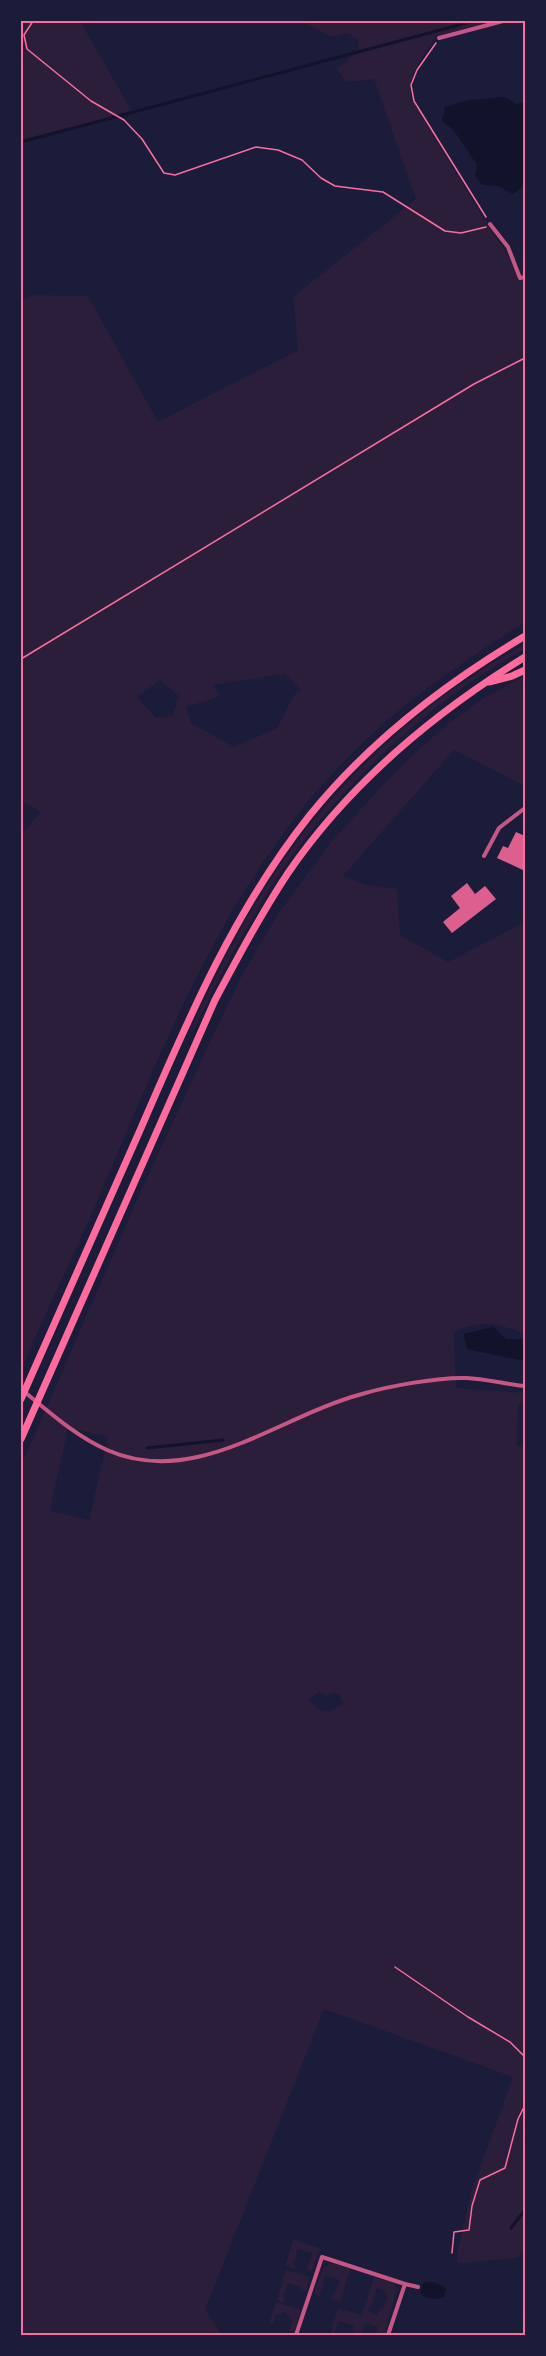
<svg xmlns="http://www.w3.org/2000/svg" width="546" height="2356" font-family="'Space Grotesk',sans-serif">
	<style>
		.green { fill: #2a1e3b; fill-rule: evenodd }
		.water { fill: #12122b }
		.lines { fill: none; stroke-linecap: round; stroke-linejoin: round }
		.stream { stroke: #12122b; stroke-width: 3 }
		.building { fill: #dd5f8e }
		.path { stroke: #ff6b9d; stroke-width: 1.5 }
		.minor { stroke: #c65784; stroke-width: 4 }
		.motorway { stroke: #ff6b9d; stroke-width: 7 }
		.neatline { fill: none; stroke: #ff6b9d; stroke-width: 2 }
	</style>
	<rect width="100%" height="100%" fill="#1b1b3a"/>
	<g class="green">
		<polygon points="21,21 80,21 131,110 112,117 21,140"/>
		<path d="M300,21h192l-56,15c-12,20 -29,38 -25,62l71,118 26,39 11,26 6,-1v342c-60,38 -119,78 -170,128 -121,120 -182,272 -247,426 -27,66 -60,129 -87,195v-536l20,-23 -20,-11v-499l12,-7 55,1 70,126 140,-72 -5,-53 123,-98 -42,-120 -28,3 -10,-13 23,-18 -1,-12 -11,-6 -15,4zM285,674l16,16 -7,5 -17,33 -43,19 -43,-24 -5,-16 35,-11 -9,-11zM160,680l19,16 -6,19 -17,3 -19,-21z"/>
		<path d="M525,644v5c-89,47 -188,139 -244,223 -34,51 -61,104 -88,159l-2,-2c26,-57 54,-112 89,-164 60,-88 151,-171 245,-221z"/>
		<path d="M525,676v110l-71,-36 -111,126 20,8 34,5 3,46 48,27 77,-40v412c-30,-11 -40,-15 -71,-2l2,56 69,5v7l-7,6 -1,40 8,1v802l-7,9 -60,5 -1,-8 14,-63 42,-115 -189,-68 -119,301 17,25h-201v-869l120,-275 65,-141 35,-73 37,-63 55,-74 48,-53 35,-35 33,-29 35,-25zM68,1428l40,9 -19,83 -39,-9zM320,1691l6,5 7,-4 7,3 3,9c-14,11 -25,9 -35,-5z"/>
		<polygon points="293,2240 320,2248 312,2271 307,2269 312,2253 298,2249 293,2264 296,2266 295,2269 285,2266"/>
		<polygon points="332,2263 350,2269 340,2302 331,2299 333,2293 335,2293 340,2280 325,2275 320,2296 314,2294 323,2269"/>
		<polygon points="286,2270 310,2277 306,2292 300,2291 300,2287 288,2283 283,2298 285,2300 284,2303 277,2300"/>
		<path d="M374,2277l18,5 5,7 -13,46h-8l2,-8 -13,-4 -4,12h-5l1,-2 -5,-2 2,-5 -15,-5 -5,14h-4l8,-27 24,7zM377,2288l9,3 -1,4 3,2 -5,11h-3l-3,7 -9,-4 1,-4 2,1z"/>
		<polygon points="276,2302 301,2310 294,2332 289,2331 293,2320 288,2318 289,2315 282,2312 281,2315 276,2314 273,2325 269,2324"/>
	</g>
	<g class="water">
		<polygon points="505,97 516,104 525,102 525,185 513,194 498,186 482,185 475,175 477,165 453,129 442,121 445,107 469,100"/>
		<polygon points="493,1327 506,1339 525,1339 525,1361 467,1349 464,1334"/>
		<path d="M424,2282c8,0 16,0 22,7l-2,8c-10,3 -16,3 -24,-4z"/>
	</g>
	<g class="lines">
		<g class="stream">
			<polyline points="21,142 474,21"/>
			<polyline points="147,1448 223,1440"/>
			<polyline points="511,2228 525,2210"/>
		</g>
	</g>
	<g class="building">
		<polygon points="516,832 525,836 525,871 497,858 503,846 508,848"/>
		<polygon points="467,883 475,894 485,886 496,899 452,933 443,922 460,908 451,896"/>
	</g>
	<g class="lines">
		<g class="path">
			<polyline points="33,21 24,35 27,49 91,101 124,120 142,139 164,173 175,175 256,147 278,150 302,160 321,178 335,186 383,192 445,231 461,233 486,227"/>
			<polyline points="436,43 417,70 411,85 414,101 486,217"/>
			<polyline points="21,659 474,384 525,358"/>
			<polyline points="395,1967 468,2017 510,2042 525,2057"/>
			<polyline points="452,2253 454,2232 469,2230 472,2206 480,2180 505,2168 518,2119 525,2105"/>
		</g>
		<g class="minor">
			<polyline points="439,38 503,21"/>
			<polyline points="490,224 508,247 520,278 525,277"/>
			<polyline points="484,856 499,828 525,808"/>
			<path d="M21,1389c27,22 54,47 86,61 89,39 172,-34 255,-56 27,-8 77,-17 104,-16 20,1 39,6 59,8"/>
			<polyline points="405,2284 418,2287"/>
			<polyline points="296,2335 322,2257 405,2284 388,2335"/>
		</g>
		<g class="motorway">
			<polyline points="489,682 512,676 525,670"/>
			<path d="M21,1399c40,-91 80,-181 120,-271 47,-109 94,-219 169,-313 59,-73 134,-131 215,-179"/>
			<path d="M21,1439l194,-439c23,-43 46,-86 73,-127 61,-89 146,-160 237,-216"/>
		</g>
	</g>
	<rect width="546" height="2356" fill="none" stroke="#1b1b3a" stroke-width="45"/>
	<rect x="22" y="22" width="502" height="2312" class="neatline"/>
</svg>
